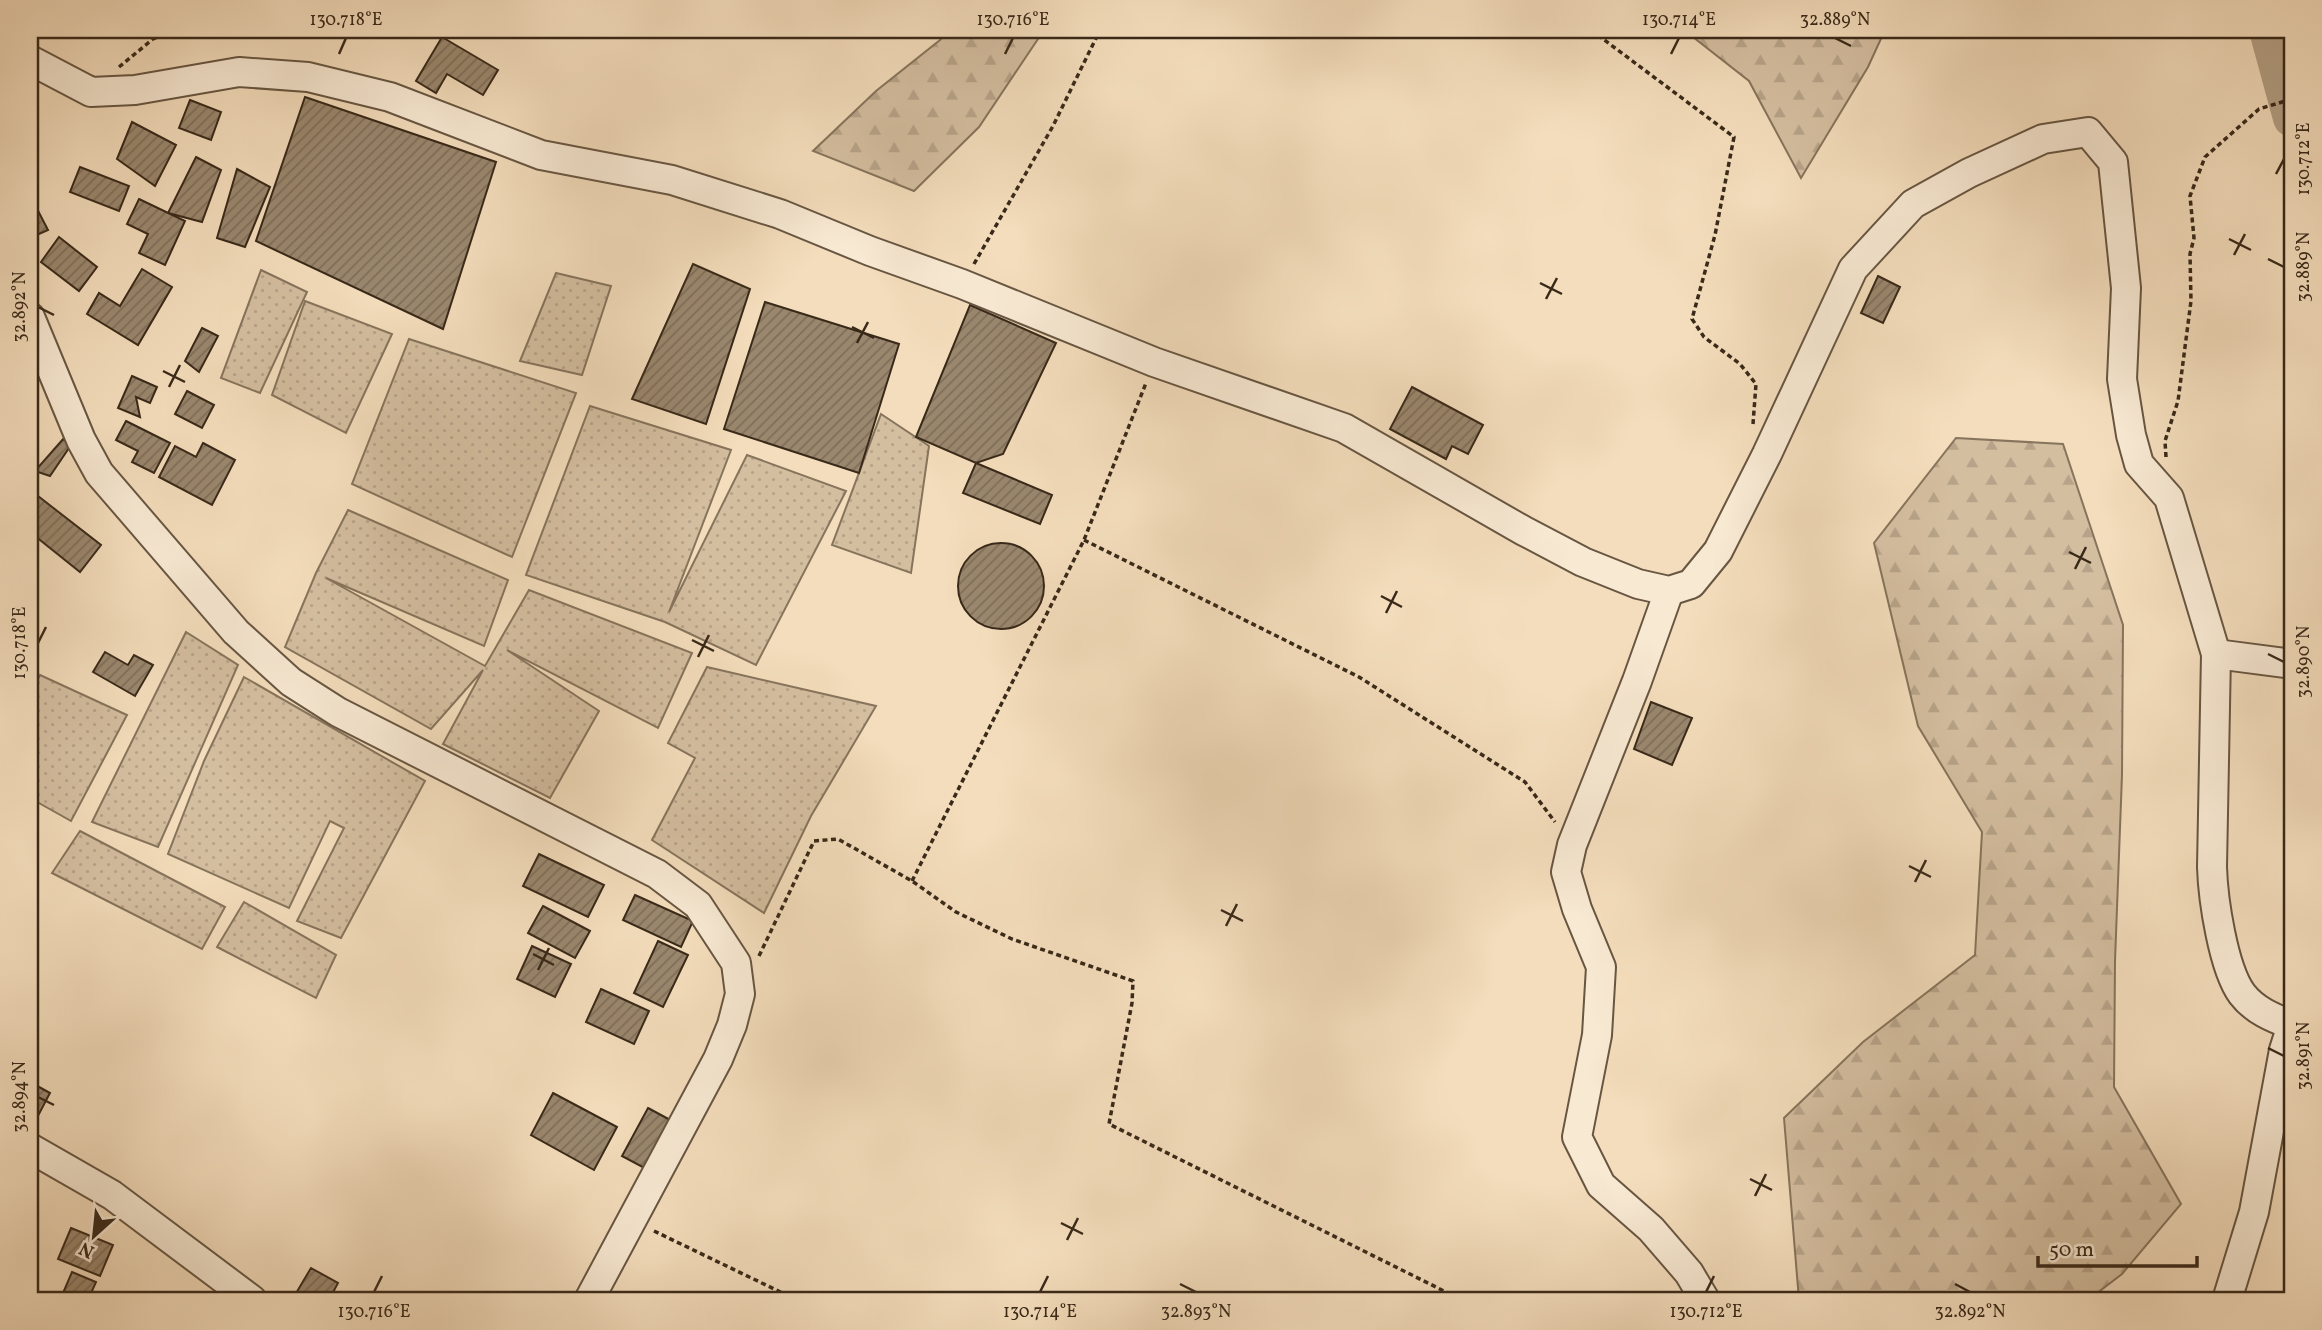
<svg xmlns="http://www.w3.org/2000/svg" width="2322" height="1330" font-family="Vollkorn,serif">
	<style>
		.grass { fill: url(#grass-dots); stroke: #86745c; stroke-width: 2 }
		.forest { fill: url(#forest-firs); stroke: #86745c; stroke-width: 2 }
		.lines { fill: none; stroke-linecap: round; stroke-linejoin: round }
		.stream { stroke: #83705a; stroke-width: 6 }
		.river { stroke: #b4a085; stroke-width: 38 }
		.building { fill: url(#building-hatch); stroke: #392919; stroke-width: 2 }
		.minor-casing { stroke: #685642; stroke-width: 32 }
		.path { stroke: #392919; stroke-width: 3.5; stroke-dasharray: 5 3.5; stroke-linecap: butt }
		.minor { stroke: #f8e9d3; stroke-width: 28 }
		.ticks { fill: none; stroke: #392919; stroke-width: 2.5 }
		.neatline { fill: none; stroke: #392919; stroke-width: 2.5 }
		.ticks-label { font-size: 18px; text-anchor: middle; fill: #392919 }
	</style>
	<defs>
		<pattern id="grass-dots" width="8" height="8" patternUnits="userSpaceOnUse" patternTransform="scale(1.75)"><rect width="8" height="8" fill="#d4bea0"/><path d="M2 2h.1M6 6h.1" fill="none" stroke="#b7a389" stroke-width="1.8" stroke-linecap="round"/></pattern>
		<pattern id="forest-firs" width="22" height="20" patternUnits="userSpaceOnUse" patternTransform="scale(1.75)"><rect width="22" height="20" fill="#d4bea0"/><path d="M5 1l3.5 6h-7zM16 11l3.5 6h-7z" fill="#b7a389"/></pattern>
		<pattern id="building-hatch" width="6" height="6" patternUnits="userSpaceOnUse" patternTransform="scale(1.75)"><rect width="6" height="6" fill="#9a876e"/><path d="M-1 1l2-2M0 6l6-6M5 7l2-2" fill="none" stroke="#7f6e5a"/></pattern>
	</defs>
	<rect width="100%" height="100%" fill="#f4ddbc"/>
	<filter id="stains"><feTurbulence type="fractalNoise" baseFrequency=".00286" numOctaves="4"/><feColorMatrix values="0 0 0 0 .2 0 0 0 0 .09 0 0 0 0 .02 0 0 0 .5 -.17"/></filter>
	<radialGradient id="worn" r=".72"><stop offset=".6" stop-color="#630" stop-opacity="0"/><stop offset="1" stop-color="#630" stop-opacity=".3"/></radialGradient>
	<g class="grass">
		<polygon points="261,270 307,292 260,393 221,378"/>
		<polygon points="556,273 611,286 582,375 520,361"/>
		<polygon points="305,301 392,334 346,433 272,395"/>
		<polygon points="409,339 576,393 512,557 352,484"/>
		<polygon points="590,406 731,450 669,612 747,455 846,491 756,665 665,622 526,575"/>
		<polygon points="881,414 929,446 911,573 832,545"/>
		<polygon points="348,510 508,580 484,646 326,578 485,666 529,590 692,653 658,728 507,650 599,711 550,798 443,744 483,670 431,729 285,647 316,573"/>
		<polygon points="186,632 238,665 158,847 92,822"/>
		<polygon points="707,667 876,706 811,816 764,913 652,840 695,758 668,743"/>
		<polygon points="40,675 127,715 71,821 30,798 30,694"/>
		<polygon points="244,677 425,781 341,938 297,921 344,828 330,821 289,908 168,854 204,761"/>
		<polygon points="80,831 225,907 202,949 52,873"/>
		<polygon points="244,902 336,955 316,998 217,947"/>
	</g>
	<g class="forest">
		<polygon points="948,30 1044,30 979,127 914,191 813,151 876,91 940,40"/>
		<polygon points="1684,30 1885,30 1868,67 1801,178 1749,81"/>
		<polygon points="1956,438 2063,444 2123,625 2122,775 2115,961 2114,1087 2181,1204 2122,1274 2088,1300 1799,1300 1784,1118 1863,1042 1975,955 1982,832 1918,726 1874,543"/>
	</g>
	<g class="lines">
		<polyline class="stream" points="2292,900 2292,918"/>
		<polyline class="river" points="2268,30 2292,118"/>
	</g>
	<g class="building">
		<polygon points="442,37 498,70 483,95 447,74 436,93 416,81"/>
		<polygon points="305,97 496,162 443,329 256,241"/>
		<polygon points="190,100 221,112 211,140 179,128"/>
		<polygon points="30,105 38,108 30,131"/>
		<polygon points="132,122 176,145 155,186 117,159"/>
		<polygon points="196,157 221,170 202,222 168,213"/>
		<polygon points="80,167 129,186 119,211 70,192"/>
		<polygon points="237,169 270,187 245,247 217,238"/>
		<polygon points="139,199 185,221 165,265 139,253 148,234 127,224"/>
		<polygon points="33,201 48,230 30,238 30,202"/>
		<polygon points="59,237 97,267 79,291 41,262"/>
		<polygon points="693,264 750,289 706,424 632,399"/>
		<polygon points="142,269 172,287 138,345 87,314 99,293 120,306"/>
		<polygon points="1878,276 1900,287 1883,323 1861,313"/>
		<polygon points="765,302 899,344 859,473 724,429"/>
		<polygon points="970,305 1056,343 1003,454 976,463 916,437"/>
		<polygon points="202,328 218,336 199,372 185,361"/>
		<polygon points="132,376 157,387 150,403 136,397 140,417 118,408"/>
		<polygon points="1412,387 1483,425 1468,454 1452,446 1446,459 1390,429"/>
		<polygon points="187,391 214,405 202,428 175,414"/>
		<polygon points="126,421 170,443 154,473 132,462 138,451 116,440"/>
		<polygon points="63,439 71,445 50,476 35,471"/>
		<polygon points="203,443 235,460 212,505 159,477 175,446 196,457"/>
		<polygon points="976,463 1052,495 1040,524 963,493"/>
		<polygon points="38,496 101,545 80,572 30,532 30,506"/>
		<circle cx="1001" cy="586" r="43"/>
		<polygon points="105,652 128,665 134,655 153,665 135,696 93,672"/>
		<polygon points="1651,702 1692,718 1672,765 1634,749"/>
		<polygon points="539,854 604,885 588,917 523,886"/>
		<polygon points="635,895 693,921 681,947 623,920"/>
		<polygon points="543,906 590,931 575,958 528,933"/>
		<polygon points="658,941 688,955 663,1007 634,993"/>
		<polygon points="532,946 571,964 555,997 517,979"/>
		<polygon points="601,989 649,1011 634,1044 586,1022"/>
		<polygon points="30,1082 50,1093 30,1131"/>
		<polygon points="553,1093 617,1127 594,1170 531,1135"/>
		<polygon points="648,1108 674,1122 648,1170 622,1156"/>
		<polygon points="71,1228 113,1245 100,1276 58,1259"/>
		<polygon points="311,1268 338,1283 329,1300 292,1300"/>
		<polygon points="72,1272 96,1282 88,1300 60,1300"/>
	</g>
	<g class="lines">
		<g class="minor-casing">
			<g id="minor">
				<path d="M30,60l61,32 44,-2 104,-18 69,5 82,20 151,58 131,25 108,34 90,37 92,33 192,78 190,66 180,103 59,31 55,22 31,7 22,-7 27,-33 49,-97 86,-185 60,-65 56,-31 74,-34 45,-7 25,30 13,126 -4,91 9,56 8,29 30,34 47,156 -4,213c1,32 11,101 30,127 12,16 31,24 50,31"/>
				<polyline points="30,317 81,440 99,473 236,632 291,682 338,712 657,874 698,905 736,963 740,994 732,1025 718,1059 589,1300"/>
				<polyline points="1669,591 1637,681 1572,845 1566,872 1577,909 1601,967 1597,1035 1577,1137 1601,1185 1651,1229 1689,1273 1705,1300"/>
				<polyline points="2216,654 2292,664"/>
				<polyline points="30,1148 112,1195 252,1300"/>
				<polyline points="2227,1300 2254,1212 2284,1050 2292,1025"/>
			</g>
		</g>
		<g class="path">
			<polyline points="1591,30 1734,137 1715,235 1692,319 1704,337 1740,364 1756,384 1753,424"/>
			<polyline points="119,67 153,39 174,30"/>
			<polyline points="974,264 1053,126 1100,30"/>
			<polyline points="2166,457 2165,441 2178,401 2191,301 2190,254 2194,238 2190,196 2205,157 2259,109 2292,99"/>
			<polyline points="1084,540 1359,677 1525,782 1555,822"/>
			<polyline points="912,881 1084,540 1146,383"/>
			<polyline points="759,956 814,841 838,839 912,881 956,912 1012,939 1133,981 1132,1003 1109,1124 1462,1300"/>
			<polyline points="654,1231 797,1300"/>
		</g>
		<use href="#minor" class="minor"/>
	</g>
	<path class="ticks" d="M1835,38l16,8M339,54l7,-16M1005,54l8,-16M1671,54l8,-16M2276,174l8,-15M2229,239l22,11M2234,255l11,-21M2268,259l16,8M1540,283l22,11M1546,299l11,-21M38,307l16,8M852,327l22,11M857,343l11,-21M163,371l22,11M169,387l11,-22M2069,552l22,11M2075,569l11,-22M1381,596l21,11M1386,613l11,-22M692,640l22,11M38,643l8,-16M2268,654l16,8M698,657l11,-22M1909,866l22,11M1915,882l11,-22M1221,910l22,11M1226,926l11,-22M533,954l21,11M538,970l11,-22M2268,1048l16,8M38,1097l16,8M1750,1179l22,11M1755,1196l11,-22M1061,1223l22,11M1067,1240l11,-22M1180,1284l16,8M1955,1284l15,8M374,1292l8,-16M1040,1292l8,-16M1706,1292l8,-16"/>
	<rect width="2322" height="1330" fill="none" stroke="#f4ddbc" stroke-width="77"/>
	<g transform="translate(94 1236) rotate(207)" stroke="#f8e9d3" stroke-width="5" paint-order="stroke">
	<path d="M0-5L12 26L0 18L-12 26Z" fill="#392919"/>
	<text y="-10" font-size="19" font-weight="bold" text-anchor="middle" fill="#392919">N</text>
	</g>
	<path d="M2038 1256v10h159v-10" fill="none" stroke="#392919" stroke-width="3.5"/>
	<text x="2049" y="1256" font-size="21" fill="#392919" stroke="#f8e9d3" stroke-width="5" paint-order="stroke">50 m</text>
	<rect x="38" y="38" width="2246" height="1254" class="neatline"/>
	<g class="ticks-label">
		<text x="346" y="25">130.718°E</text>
		<text x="1013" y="25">130.716°E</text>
		<text x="1679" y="25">130.714°E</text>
		<text x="1835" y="25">32.889°N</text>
		<text transform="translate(2303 159) rotate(-90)" y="6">130.712°E</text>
		<text transform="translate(2303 267) rotate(-90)" y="6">32.889°N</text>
		<text transform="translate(19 307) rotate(-90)" y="6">32.892°N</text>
		<text transform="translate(19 643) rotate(-90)" y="6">130.718°E</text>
		<text transform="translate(2303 662) rotate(-90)" y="6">32.890°N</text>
		<text transform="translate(2303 1056) rotate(-90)" y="6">32.891°N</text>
		<text transform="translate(19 1097) rotate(-90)" y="6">32.894°N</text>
		<text x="374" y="1317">130.716°E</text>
		<text x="1040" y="1317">130.714°E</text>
		<text x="1196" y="1317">32.893°N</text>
		<text x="1706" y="1317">130.712°E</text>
		<text x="1970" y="1317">32.892°N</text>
	</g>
	<rect width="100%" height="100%" filter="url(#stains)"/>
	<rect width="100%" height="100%" fill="url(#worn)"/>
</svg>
